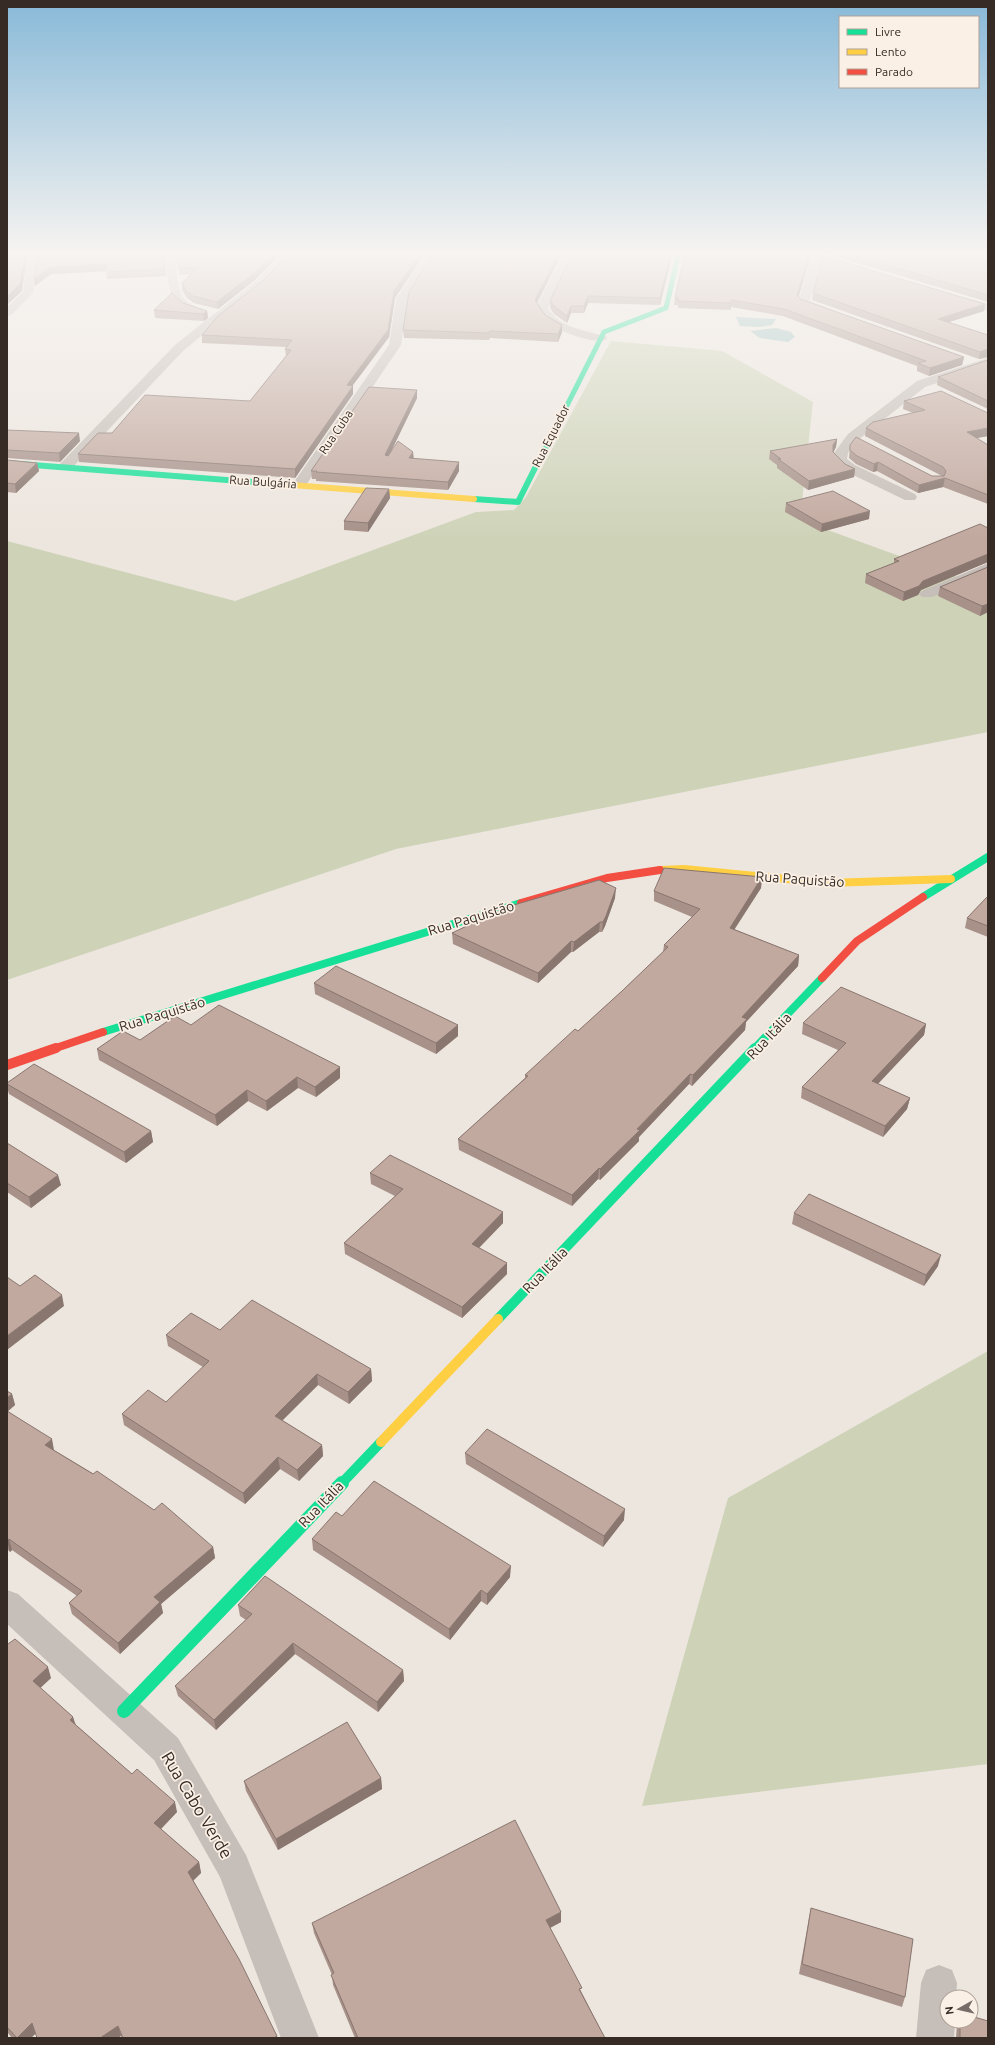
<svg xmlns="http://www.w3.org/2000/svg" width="995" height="2045" font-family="Ubuntu,sans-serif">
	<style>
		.green { fill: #ced3b8 }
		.water { fill: #99c1c0 }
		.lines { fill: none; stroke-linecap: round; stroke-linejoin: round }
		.street { fill: #c6beb8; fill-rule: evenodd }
		.fast-far4 { stroke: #16e098; stroke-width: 5 }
		.fast-far3 { stroke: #16e098; stroke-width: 6 }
		.fast-far2 { stroke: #16e098; stroke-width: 8 }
		.fast-far1 { stroke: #16e098; stroke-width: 10 }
		.fast { stroke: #16e098; stroke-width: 14 }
		.slow-far2 { stroke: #ffcf43; stroke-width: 6 }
		.slow-far1 { stroke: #ffcf43; stroke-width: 8 }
		.slow { stroke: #ffcf43; stroke-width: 10 }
		.jam-far1 { stroke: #f24e42; stroke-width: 8 }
		.jam { stroke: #f24e42; stroke-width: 10 }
		.wall { fill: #a79189 }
		.shaded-wall { fill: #88766f }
		.building { fill: #c2a99f; stroke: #88766f }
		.labels { text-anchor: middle; stroke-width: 3.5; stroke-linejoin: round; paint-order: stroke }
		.far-street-label { font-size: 12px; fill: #372b26; stroke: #fbf0e5 }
		.street-label { font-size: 14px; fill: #372b26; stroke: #fbf0e5 }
		.near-street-label { font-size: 17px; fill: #372b26; stroke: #fbf0e5 }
	</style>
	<rect width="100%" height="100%" fill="#ede6df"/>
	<g class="green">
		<polygon points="611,341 722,351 813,402 800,520 988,588 988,732 396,849 7,980 7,541 235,601 476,512 514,510 526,497"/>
		<polygon points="988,1351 988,1764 642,1806 728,1498"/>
	</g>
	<g class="water">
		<polygon points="736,317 776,319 772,325 759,327 740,326"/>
		<polygon points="776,328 791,332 795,337 788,342 760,338 750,331"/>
	</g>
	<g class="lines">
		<g class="street">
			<polygon points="28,252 38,252 33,293 11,315 7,316 7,307 23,292"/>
			<path d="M165,252h10c2,14 0,38 11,49 5,6 14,5 19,11l-2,2c-5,2 -8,1 -12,-1 -26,-8 -23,-39 -26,-61z"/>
			<polygon points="285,252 295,252 264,285 184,350 70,470 60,470 58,467 60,464 176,344 256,281"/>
			<polygon points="427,252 437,252 408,299 401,345 304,488 294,488 292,485 389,345 396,299"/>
			<path d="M564,252h10l-26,56c12,20 36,22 57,28l2,2 -2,2c-12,4 -47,-9 -57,-17 -5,-4 -8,-9 -12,-15z"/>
			<polygon points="813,252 823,252 810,301 833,310 835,312 833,314 825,314 800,305 798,303"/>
			<polygon points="956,295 988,304 988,311 952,300 950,298"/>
			<polygon points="988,358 988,366 925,387 858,440 848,453 847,459 855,465 915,494 917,497 915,500 905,500 845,471 833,459 834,453 848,434 917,381"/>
			<polygon points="988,563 988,574 932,597 922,597 919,594 922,591"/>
			<polygon points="7,1590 18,1594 178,1738 246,1855 319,2038 281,2038 220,1877 154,1760 7,1624"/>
			<polygon points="939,1965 952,1970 957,1983 956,1997 947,1997 947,2021 955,2021 954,2038 916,2038 921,1983 926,1970"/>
		</g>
		<polyline class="fast-far4" points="543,453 604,332 666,308 679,252"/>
		<g class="fast-far3">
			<polyline points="7,463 266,483"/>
			<polyline points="474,499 518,502 543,452"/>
		</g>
		<g class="fast-far2">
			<polyline points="923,897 988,857"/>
			<polyline points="103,1032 521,903"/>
			<polyline points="754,1049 822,978"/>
		</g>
		<g class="fast-far1">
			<polyline points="498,1319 755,1048"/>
			<polyline points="341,1484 381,1442"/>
		</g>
		<polyline class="fast" points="124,1711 342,1483"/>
		<polyline class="slow-far2" points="266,483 474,499"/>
		<polyline class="slow-far1" points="660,870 684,869 827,883 951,879"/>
		<polyline class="slow" points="381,1442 498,1319"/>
		<g class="jam-far1">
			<polyline points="521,903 607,878 660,870"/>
			<polyline points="822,978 857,941 923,897"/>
			<polyline points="53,1049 103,1032"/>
		</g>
		<polyline class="jam" points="7,1065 56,1048"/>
	</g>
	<g class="wall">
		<polygon points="38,252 164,252 166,276 107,279 106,271 51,274 35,286 34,279"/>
		<polygon points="175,252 283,252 255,280 218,309 194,303 187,298 182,290 182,283 191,274 180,275"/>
		<polygon points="291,252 426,252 395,298 389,337 352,386 353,394 295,478 79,462 78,454 112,433 250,401 286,356 285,349 287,347 202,343 202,335 265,279"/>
		<polygon points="434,252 563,252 537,303 545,315 562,325 562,332 558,342 490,338 489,340 404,338 403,330"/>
		<polygon points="571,252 674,252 673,252 660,305 588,303 584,313 571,313 567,323 554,314 550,308 550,301 573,252"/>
		<polygon points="685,252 812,252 798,297 800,299 964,357 962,365 929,376 917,371 917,366 783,316 731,307 731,310 678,308 678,305 674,305 675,298"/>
		<polygon points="824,252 988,252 988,302 824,253"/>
		<polygon points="813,293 985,304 984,311 949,322 988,335 988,357 979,359 812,300"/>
		<polygon points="183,303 207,311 208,318 204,321 155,318 154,310"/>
		<polygon points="988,360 988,409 937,385 938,377"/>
		<polygon points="417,390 417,398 391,451 414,459 459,471 448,490 316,481 316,479 312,479 311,471"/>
		<polygon points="904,401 988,436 977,438 988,445 988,504 943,487 918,493 877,471 873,472 856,464 849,458 850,445 932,476 942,476 865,436 866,428 913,413 903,409"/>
		<polygon points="7,430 80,441 60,462 7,458"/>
		<polygon points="837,439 836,447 833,452 845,464 855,469 854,477 808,490 777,468 777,465 769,459 770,451"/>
		<polygon points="7,460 37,463 39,471 16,493 7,492"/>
		<polygon points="389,489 390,498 368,532 344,530 344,521"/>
		<polygon points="786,503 869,519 821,532 785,512"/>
		<polygon points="988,528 988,562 921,590 918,595 903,601 865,583 866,574 894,563 894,559"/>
		<polygon points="988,567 988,612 980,616 938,596 940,587"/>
		<polygon points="762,877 761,888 734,929 799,955 798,966 746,1022 745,1030 692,1086 689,1084 639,1137 639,1141 600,1180 598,1179 572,1206 459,1150 458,1139 525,1078 525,1075 578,1031 622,991 663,952 664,945 692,917 654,901 654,891"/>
		<polygon points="988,896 988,937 965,928 967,918"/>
		<polygon points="615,898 605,926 602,932 599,932 573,952 571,952 538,983 453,944 452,933"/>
		<polygon points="314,983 458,1025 458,1036 436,1054 315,994"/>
		<polygon points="803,1023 926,1024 924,1035 878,1084 910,1098 907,1109 883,1137 801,1098 802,1087 838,1050 802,1034"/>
		<polygon points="191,1025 340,1067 340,1078 316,1097 298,1088 267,1111 248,1101 217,1126 99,1060 97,1049 140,1040"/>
		<polygon points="7,1083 151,1131 153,1142 126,1163 9,1094 7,1087"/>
		<polygon points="7,1143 61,1185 31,1208 7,1192"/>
		<polygon points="370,1173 503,1223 479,1248 507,1274 462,1318 345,1254 344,1243 395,1196 371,1184"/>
		<polygon points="794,1213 938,1266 924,1286 792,1224"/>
		<polygon points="220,1330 371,1369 372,1381 349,1404 318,1385 282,1420 322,1445 323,1456 299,1481 280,1469 245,1504 124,1425 122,1414 166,1402 203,1367 168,1346 166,1335"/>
		<polygon points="7,1391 12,1394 15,1405 8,1411 54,1450 154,1510 213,1547 215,1558 161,1604 163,1613 120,1654 72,1614 69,1603 77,1596 12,1550 10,1552 7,1549"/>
		<polygon points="465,1453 624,1520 603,1547 466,1464"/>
		<polygon points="342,1516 510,1577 487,1605 481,1601 450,1640 313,1550 312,1539"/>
		<polygon points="238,1605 403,1670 404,1681 378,1712 295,1654 216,1730 178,1696 175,1686 246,1620 240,1616"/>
		<polygon points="7,1643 51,1678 40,1688 73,1717 76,1725 132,1774 177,1812 161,1829 199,1862 201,1873 193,1880 278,2038 122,2038 121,2036 36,2033 31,2038 12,2038 7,2032"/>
		<polygon points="381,1778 382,1789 278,1850 246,1791 244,1781"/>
		<polygon points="811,1908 905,1997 902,2007 799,1974 809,1918"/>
		<polygon points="561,1922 550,1928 582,1993 605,2038 355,2038 333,1985 332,1975 314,1933 312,1923"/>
		<polygon points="958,2021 971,2021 988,2038 956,2038 957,2024"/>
	</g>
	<g class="shaded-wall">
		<polygon points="26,252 28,252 22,291 7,305 7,297"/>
		<polygon points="276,252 283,252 255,280 218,309 217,302"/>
		<polygon points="422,252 426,252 395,298 389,337 347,393 347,385 394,291"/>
		<polygon points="559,252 563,252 535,307 535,300"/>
		<polygon points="671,252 674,252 673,252 660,305 660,298"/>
		<polygon points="810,252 812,252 797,303 797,295"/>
		<polygon points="106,264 107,271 51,274 35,286 34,279 50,267"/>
		<polygon points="588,296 588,303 584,313 584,306"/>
		<polygon points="985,304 984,311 936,326 938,319"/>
		<polygon points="571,306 571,313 567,323 567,316"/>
		<polygon points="207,311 208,318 204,321 203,314"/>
		<polygon points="562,325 562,332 558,342 558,334"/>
		<polygon points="988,349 988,357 979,359 980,352"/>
		<polygon points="964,357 962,365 929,376 930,368"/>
		<polygon points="353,386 353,394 295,478 295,469"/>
		<polygon points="417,390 417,398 385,464 385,455"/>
		<polygon points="988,428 988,436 966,440 967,432"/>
		<polygon points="79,433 80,441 60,462 59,453"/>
		<polygon points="837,439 836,447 833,453 833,445"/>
		<polygon points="413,452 414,460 409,458"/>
		<polygon points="459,462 459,471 448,490 448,482"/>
		<polygon points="878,462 877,471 873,472 874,464"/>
		<polygon points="37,463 39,471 16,493 15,484"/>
		<polygon points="855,469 854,477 808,490 809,481"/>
		<polygon points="945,478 943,487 918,493 919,485"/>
		<polygon points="389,489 390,498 368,532 368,523"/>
		<polygon points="870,511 869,519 821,532 822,524"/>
		<polygon points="988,554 988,562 921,590 918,595 903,601 904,592 923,581"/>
		<polygon points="988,604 988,612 980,616 982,606"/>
		<polygon points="762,877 761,888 729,938 730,928"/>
		<polygon points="616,888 615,898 605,926 602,932 603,922"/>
		<polygon points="600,922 599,932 573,952 574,942"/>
		<polygon points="571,941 571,952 538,983 538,973"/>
		<polygon points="799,955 798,966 746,1022 745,1030 692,1086 693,1075 742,1017"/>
		<polygon points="926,1024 924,1035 870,1092 872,1081"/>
		<polygon points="458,1025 458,1036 436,1054 436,1043"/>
		<polygon points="340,1067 340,1078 316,1097 315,1087"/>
		<polygon points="690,1074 689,1084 639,1137 639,1141 600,1180 600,1169"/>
		<polygon points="297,1077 298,1088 267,1111 266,1101"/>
		<polygon points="247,1090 248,1101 217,1126 215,1115"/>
		<polygon points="910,1098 907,1109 883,1137 885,1126"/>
		<polygon points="151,1131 153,1142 126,1163 124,1152"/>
		<polygon points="599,1168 598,1179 572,1206 572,1195"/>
		<polygon points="58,1175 61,1185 31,1208 29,1197"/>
		<polygon points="503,1212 503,1223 472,1255 472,1244"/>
		<polygon points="941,1255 938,1266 924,1286 926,1275"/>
		<polygon points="507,1263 507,1274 462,1318 462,1307"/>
		<polygon points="62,1295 64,1306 7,1350 7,1336"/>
		<polygon points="371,1369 372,1381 349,1404 348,1392"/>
		<polygon points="317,1374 318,1385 276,1427 275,1416"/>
		<polygon points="12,1394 15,1405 7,1412 7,1398"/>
		<polygon points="52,1439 54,1450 48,1456 45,1445"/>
		<polygon points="322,1445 323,1456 299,1481 297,1470"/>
		<polygon points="278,1457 280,1469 245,1504 243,1493"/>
		<polygon points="625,1509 624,1520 603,1547 604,1536"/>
		<polygon points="9,1539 12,1550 10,1552 7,1541"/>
		<polygon points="213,1547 215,1558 161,1604 163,1613 120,1654 118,1643 154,1597"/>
		<polygon points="511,1566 510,1577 487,1605 487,1594"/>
		<polygon points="481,1590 481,1601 450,1640 449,1629"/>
		<polygon points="293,1643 295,1654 216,1730 214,1720"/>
		<polygon points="48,1667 51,1678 36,1692 33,1681"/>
		<polygon points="403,1670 404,1681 378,1712 377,1702"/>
		<polygon points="73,1717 76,1728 70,1720"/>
		<polygon points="381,1778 382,1789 278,1850 276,1839"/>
		<polygon points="175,1802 177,1812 157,1833 154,1823"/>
		<polygon points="199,1862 201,1873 191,1883 188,1872"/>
		<polygon points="561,1912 561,1922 546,1930 546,1920"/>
		<polygon points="32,2023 36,2033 31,2038 17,2038"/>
		<polygon points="118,2026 121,2036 118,2038 100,2038"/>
	</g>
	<g class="building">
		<polygon points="7,252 26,252 20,284 7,297"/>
		<polygon points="38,252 164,252 165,269 106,272 106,264 50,267 34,279"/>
		<polygon points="176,252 276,252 254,273 217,302 193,296 186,291 182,283 198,267 179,268"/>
		<polygon points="291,252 422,252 394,291 388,330 347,385 353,386 295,469 78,454 98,433 112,433 145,395 250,401 291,350 285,349 292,340 202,335 218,316 265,279"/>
		<polygon points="434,252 559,252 535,300 545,315 562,325 558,334 490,331 489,333 403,330 409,292"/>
		<polygon points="573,252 671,252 660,298 588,296 584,306 571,306 567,316 554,306 550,301"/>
		<polygon points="685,252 810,252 797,295 800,299 964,357 930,368 918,363 926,361 784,309 731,300 731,303 678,301 678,298 675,298"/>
		<polygon points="843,252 988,252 988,295"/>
		<polygon points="823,256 985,304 938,319 988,335 988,349 980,352 813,293"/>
		<polygon points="172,293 183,303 207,311 203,314 154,310"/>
		<polygon points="988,360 988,401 938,377"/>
		<polygon points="369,387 417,390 385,455 388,456 398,441 413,452 409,458 459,462 448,482 316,472 317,471 311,471"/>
		<polygon points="941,391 988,413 988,428 967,432 988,445 988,495 945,478 919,485 878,462 874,464 857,456 850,450 850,445 856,437 932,476 944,476 946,471 943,467 866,428 873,422 925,410 904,401"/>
		<polygon points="7,430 79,433 59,453 7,450"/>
		<polygon points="837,439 833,445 833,452 845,464 855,469 809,481 778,459 781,459 770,451"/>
		<polygon points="7,460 37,463 15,484 7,483"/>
		<polygon points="366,488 389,489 368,523 344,521"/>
		<polygon points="833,491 870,511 822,524 786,503"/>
		<polygon points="980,524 988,528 988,554 923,581 919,586 904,592 866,574 899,561 894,559"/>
		<polygon points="988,567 988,604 982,606 940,587"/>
		<polygon points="664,868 762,877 730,928 799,955 742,1017 747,1019 693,1075 690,1074 637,1129 640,1130 600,1169 599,1168 572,1195 458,1139 528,1076 525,1075 575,1029 578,1031 622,991 668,947 664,945 700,909 654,891"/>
		<polygon points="599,880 616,888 606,916 603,922 600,922 574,942 571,941 538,973 452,933 507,907"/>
		<polygon points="988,896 988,926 967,918"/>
		<polygon points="336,966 458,1025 436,1043 314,983"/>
		<polygon points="841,987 926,1024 872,1081 910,1098 885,1126 802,1087 846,1043 803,1023"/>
		<polygon points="219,1005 340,1067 315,1087 297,1077 266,1101 247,1090 215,1115 97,1049 123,1031 140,1040 175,1016 191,1025"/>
		<polygon points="34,1064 151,1131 124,1152 7,1084 7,1083"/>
		<polygon points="7,1143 58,1175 29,1197 7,1183"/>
		<polygon points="390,1155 503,1212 472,1244 507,1263 462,1307 344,1243 403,1189 370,1173"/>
		<polygon points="809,1194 941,1255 926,1275 794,1213"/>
		<polygon points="35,1275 62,1295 7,1336 7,1277 20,1286"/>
		<polygon points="252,1300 371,1369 348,1392 317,1374 275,1416 322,1445 297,1470 278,1457 243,1493 122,1414 148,1390 166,1402 209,1361 166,1335 191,1313 220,1330"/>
		<polygon points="7,1391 12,1394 7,1398"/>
		<polygon points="7,1411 52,1439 45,1445 93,1474 97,1471 154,1510 162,1503 213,1547 154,1597 160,1602 118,1643 69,1603 82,1591 9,1539 7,1541"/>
		<polygon points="487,1429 625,1509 604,1536 465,1453"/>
		<polygon points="374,1481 511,1566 487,1594 481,1590 449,1629 312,1539 336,1512 342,1516"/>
		<polygon points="265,1576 403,1670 377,1702 293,1643 214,1720 175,1686 252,1614 238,1605"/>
		<polygon points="15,1639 48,1667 33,1681 73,1717 70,1720 132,1774 137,1769 175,1802 154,1823 199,1862 188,1872 239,1959 277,2036 274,2038 123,2038 118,2026 100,2038 37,2038 32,2023 17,2038 7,2027 7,1643 8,1644"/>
		<polygon points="347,1722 381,1778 276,1839 244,1781"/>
		<polygon points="515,1820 561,1912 546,1920 582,1988 579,1989 605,2038 358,2038 331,1975 334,1973 312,1923"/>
		<polygon points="811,1908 913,1939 905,1997 802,1964"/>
		<polygon points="971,2016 988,2021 988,2038 960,2038 960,2021 971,2021"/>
	</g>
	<linearGradient id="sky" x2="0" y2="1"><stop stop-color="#88b9d8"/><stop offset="0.47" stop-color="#f7f4f1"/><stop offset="1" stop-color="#f7f4f1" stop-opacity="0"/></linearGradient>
	<rect width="995" height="538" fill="url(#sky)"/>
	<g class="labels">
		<g class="far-street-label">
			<text transform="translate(336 432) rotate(-56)" y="4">Rua Cuba</text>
			<text transform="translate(551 436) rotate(-63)" y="4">Rua Equador</text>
			<text transform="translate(263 482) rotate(4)" y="4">Rua Bulgária</text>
		</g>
		<g class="street-label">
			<text transform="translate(800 879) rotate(4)" y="5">Rua Paquistão</text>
			<text transform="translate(471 918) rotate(-17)" y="5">Rua Paquistão</text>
			<text transform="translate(162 1014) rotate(-17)" y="5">Rua Paquistão</text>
			<text transform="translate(769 1036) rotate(-47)" y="5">Rua Itália</text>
			<text transform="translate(545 1270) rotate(-46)" y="5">Rua Itália</text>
			<text transform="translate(321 1504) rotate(-46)" y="5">Rua Itália</text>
		</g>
		<g class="near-street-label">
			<text transform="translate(197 1805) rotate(59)" y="6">Rua Cabo Verde</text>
		</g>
	</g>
	<rect width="995" height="2045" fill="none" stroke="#372b26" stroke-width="16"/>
	<rect x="839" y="16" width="140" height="72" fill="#fbf0e5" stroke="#ada199"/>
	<rect x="847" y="29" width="20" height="6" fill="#16e098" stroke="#ada199"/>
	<text x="875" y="36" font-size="12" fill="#372b26">Livre</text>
	<rect x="847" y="49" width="20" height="6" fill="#ffcf43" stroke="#ada199"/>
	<text x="875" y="56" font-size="12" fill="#372b26">Lento</text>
	<rect x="847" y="69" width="20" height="6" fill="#f24e42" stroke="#ada199"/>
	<text x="875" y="76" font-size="12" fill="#372b26">Parado</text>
	<g transform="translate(959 2009) rotate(262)"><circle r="19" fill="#fbf0e5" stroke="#ada199"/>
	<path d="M0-3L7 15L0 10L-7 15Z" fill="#776c67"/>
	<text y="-6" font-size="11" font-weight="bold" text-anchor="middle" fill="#372b26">N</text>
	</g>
</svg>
